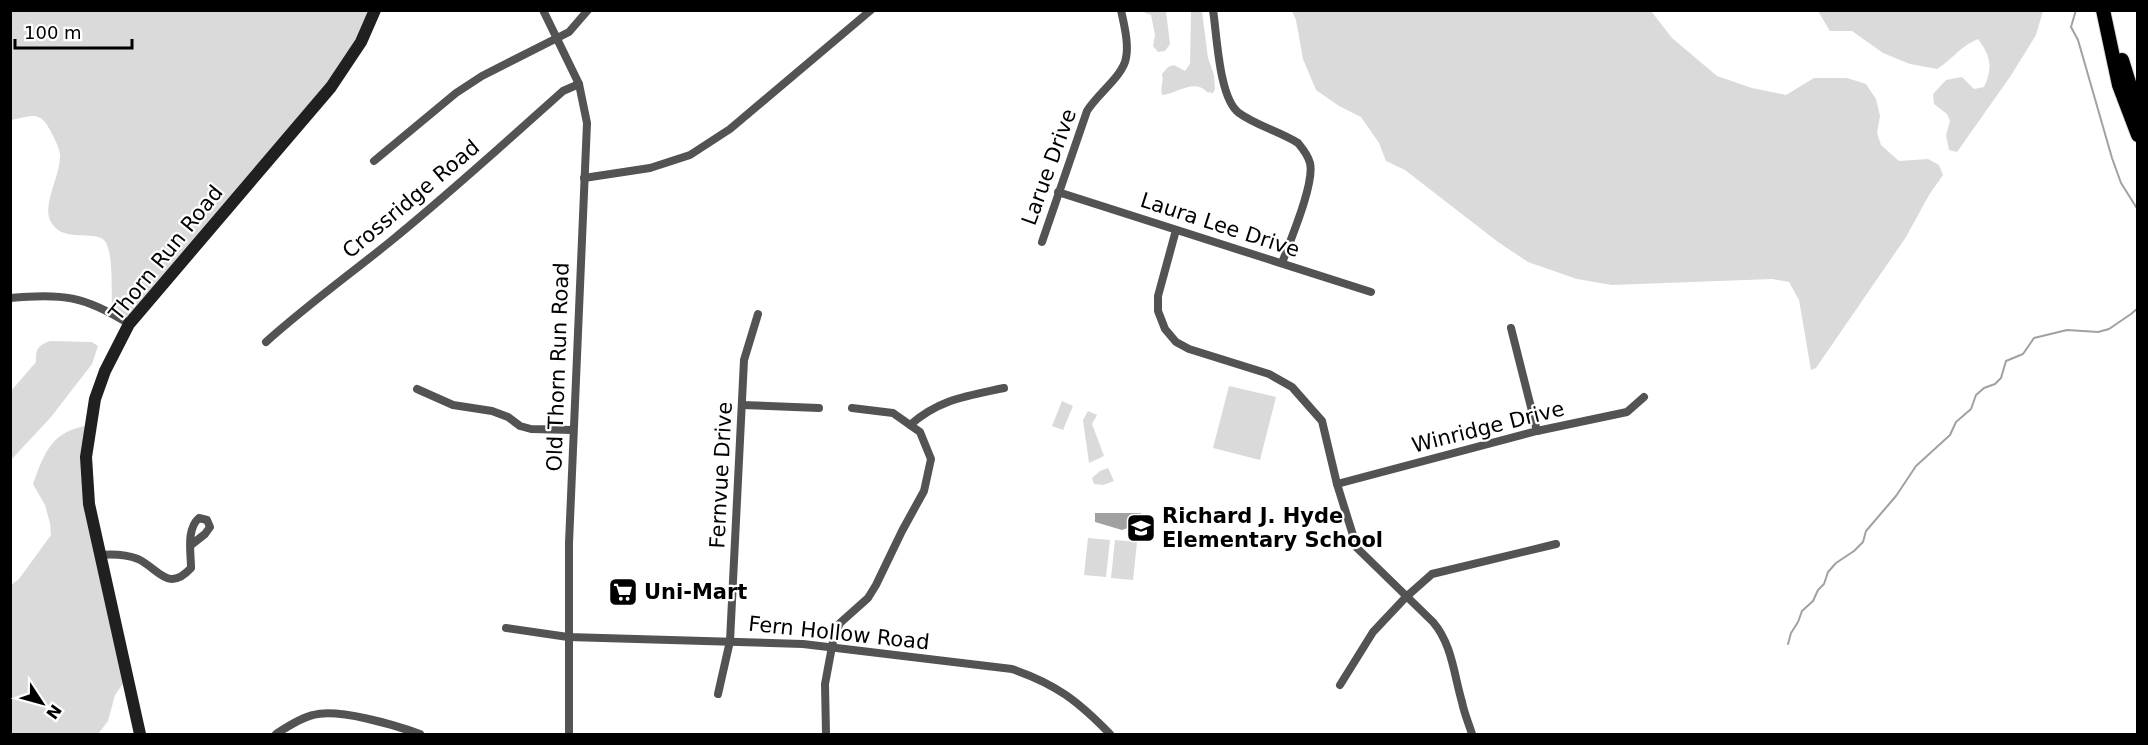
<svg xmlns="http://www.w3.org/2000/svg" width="2148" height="745" font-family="'DejaVu Sans',sans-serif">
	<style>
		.green { fill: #dadada }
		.water { fill: #a1a1a1 }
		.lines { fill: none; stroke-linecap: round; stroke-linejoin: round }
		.stream { stroke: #a1a1a1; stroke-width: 2 }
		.primary-casing { stroke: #dbdbdb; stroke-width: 16 }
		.street { stroke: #535353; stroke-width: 8 }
		.secondary { stroke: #202020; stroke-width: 12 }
		.primary { stroke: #000; stroke-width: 14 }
		.labels { text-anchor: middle; stroke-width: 4.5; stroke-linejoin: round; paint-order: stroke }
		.street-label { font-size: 21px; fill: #000; stroke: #fff }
		.poi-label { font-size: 21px; font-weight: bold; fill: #000; stroke: #fff; text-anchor: start }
	</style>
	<rect width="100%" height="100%" fill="#fff"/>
	<g class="green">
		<path d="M11,11h364l-14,31 -232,282 -17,-10c-1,-18 2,-60 -7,-73 -10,-12 -42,3 -54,-19 -10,-17 10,-46 9,-67 -1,-9 -6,-17 -10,-25 -4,-7 -8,-14 -17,-14 -7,0 -15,3 -22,4z"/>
		<polygon points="1141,11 1166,11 1170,44 1165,51 1158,52 1153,46 1155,35 1151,15"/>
		<path d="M1191,11h11l6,47 6,17 1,14 -2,4 -6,-1c-13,-14 -30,2 -45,3 -2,-8 2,-13 0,-21l6,-7 6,-2 11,6 5,-7z"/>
		<polygon points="1292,11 1651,11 1672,38 1717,76 1752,88 1786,95 1814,78 1847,78 1866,84 1876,99 1880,116 1877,133 1881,145 1899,161 1928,159 1939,165 1943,175 1929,195 1906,237 1816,368 1811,370 1799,300 1789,282 1772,279 1612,285 1577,279 1528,262 1498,242 1405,170 1386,161 1379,143 1361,117 1339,106 1316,90 1303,59 1296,20"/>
		<path d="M1818,11h225l-7,24 -26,42 -53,75 -8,-2 -3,-15 4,-14 -3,-7 -13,-10 -1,-10 13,-14 16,-3 12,12 10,-2c9,-19 7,-31 -6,-48 -18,7 -25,20 -41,30l-27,-5 -27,-11 -31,-22h-22z"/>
		<path d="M50,341l42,1 6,4 -6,18 -41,53 -40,43v-69l25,-29c0,-13 1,-16 14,-21z"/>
		<polygon points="1229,386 1276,397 1260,460 1213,448"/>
		<polygon points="1062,401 1073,406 1063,430 1052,426"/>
		<polygon points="1088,411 1097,415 1092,424 1104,456 1089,463 1083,420"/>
		<path d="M90,425l-4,32 41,221 -12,17 -7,26 -10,13h-87l-1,-148 9,-7 32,-44 -1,-12 -5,-18 -12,-21c12,-33 19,-53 57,-59z"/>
		<polygon points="1108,468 1114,481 1103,485 1094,484 1092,478 1100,471"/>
		<polygon points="1088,538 1110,540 1106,577 1084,575"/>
		<polygon points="1115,540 1137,542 1133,580 1111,578"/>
	</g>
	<polygon class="water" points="1095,513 1141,513 1139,524 1122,530 1095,522"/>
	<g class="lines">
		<g class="stream">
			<polyline points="2076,10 2071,27 2078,40 2112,158 2121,183 2138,210"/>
			<polyline points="1788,644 1791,633 1798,622 1802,611 1813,601 1818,590 1824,584 1828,572 1836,563 1854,551 1863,542 1866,531 1896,496 1916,466 1950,435 1956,422 1971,409 1976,395 1984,388 1995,384 2001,378 2006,361 2023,354 2034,338 2067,330 2098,332 2109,329 2131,314 2138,308"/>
		</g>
		<g class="primary-casing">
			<g id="primary">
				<polyline points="2103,10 2119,85 2138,135"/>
				<polyline points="2122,60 2136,105"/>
			</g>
		</g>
		<g class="street">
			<polyline points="543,10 579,84 587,123 569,543 569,734"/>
			<path d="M1213,10c4,25 6,89 26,103 18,13 40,18 59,30 5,6 10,12 12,20 5,20 -20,78 -28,100"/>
			<polyline points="374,161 456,93 482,76 569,32 588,10"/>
			<polyline points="584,178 650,168 690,155 730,129 871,10"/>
			<polyline points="1058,192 1371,292"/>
			<path d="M1176,230l-18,66v15l7,18 11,13 13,7 80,25 23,13 30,34 15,63 20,64 76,74c19,22 21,53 29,80 2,11 7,22 10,32"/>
			<path d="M1042,242l45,-131c10,-17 36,-35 39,-53 3,-15 -2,-33 -5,-48"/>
			<path d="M10,298c52,-5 75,-2 119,26"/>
			<polyline points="1511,328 1537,431"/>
			<path d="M266,342c40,-36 83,-67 125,-101 59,-48 115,-99 172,-150l16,-7"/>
			<polyline points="417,389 453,405 492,411 508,417 520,426 531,429 573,430"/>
			<polyline points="742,405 819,408"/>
			<path d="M910,425c30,-26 57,-29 94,-37"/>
			<polyline points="1337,484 1537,431 1627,412 1644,397"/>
			<path d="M100,555c13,-1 25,-1 38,4 21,10 30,34 53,9 0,-15 -5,-39 8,-50l8,2 3,7 -5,7 -14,11"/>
			<path d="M506,628l62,9 235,7 209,25c44,15 66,32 98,65"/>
			<polyline points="1340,685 1373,632 1406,597 1432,574 1556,544"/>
			<polyline points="718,694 730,641 744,360 758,314"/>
			<path d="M276,734c11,-7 24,-16 37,-19 25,-7 82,10 107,19"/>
			<polyline points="826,734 825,684 834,636 840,623 868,598 876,585 902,531 924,491 931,459 920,432 893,413 852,408"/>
		</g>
		<polyline class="secondary" points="140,734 89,504 86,457 95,399 105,371 129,324 331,87 361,42 375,10"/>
		<use href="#primary" class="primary"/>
	</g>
	<defs>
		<g id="school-square" transform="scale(1.5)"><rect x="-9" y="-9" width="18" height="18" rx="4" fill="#000" stroke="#fff"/><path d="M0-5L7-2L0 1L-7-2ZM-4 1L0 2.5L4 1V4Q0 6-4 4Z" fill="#fff"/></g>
		<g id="supermarket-square" transform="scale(1.5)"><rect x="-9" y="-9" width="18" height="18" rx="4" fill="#000" stroke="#fff"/><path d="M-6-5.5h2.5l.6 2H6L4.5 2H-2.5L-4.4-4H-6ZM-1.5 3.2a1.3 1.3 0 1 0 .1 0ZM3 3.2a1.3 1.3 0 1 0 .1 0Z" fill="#fff"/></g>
	</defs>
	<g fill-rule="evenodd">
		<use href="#school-square" x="1141" y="528"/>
		<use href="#supermarket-square" x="623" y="592"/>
	</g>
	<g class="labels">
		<g class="street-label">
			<text transform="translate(1049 167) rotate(-70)" y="7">Larue Drive</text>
			<text transform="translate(411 199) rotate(-40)" y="7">Crossridge Road</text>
			<text transform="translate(1220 225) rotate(18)" y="7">Laura Lee Drive</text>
			<text transform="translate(166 253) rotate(-51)" y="7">Thorn Run Road</text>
			<text transform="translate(558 367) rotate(-88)" y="7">Old Thorn Run Road</text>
			<text transform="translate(1488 427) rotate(-14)" y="7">Winridge Drive</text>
			<text transform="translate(721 475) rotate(-87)" y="7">Fernvue Drive</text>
			<text transform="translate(839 633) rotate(6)" y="7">Fern Hollow Road</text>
		</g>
		<g class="poi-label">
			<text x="1162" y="523">Richard J. Hyde<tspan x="1162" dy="24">Elementary School</tspan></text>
			<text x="644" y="599">Uni-Mart</text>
		</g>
	</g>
	<rect width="2148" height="745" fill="none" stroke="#000000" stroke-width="24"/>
	<g transform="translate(42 703) rotate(126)" stroke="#ffffff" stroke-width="4.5" paint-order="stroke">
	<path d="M0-4.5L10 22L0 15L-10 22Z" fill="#000000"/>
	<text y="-9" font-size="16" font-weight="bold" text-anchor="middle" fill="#000000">N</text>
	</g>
	<path d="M15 39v9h117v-9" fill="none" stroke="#000000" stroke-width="3"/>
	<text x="24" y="39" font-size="18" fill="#000000" stroke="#ffffff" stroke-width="4.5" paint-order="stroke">100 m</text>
</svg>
